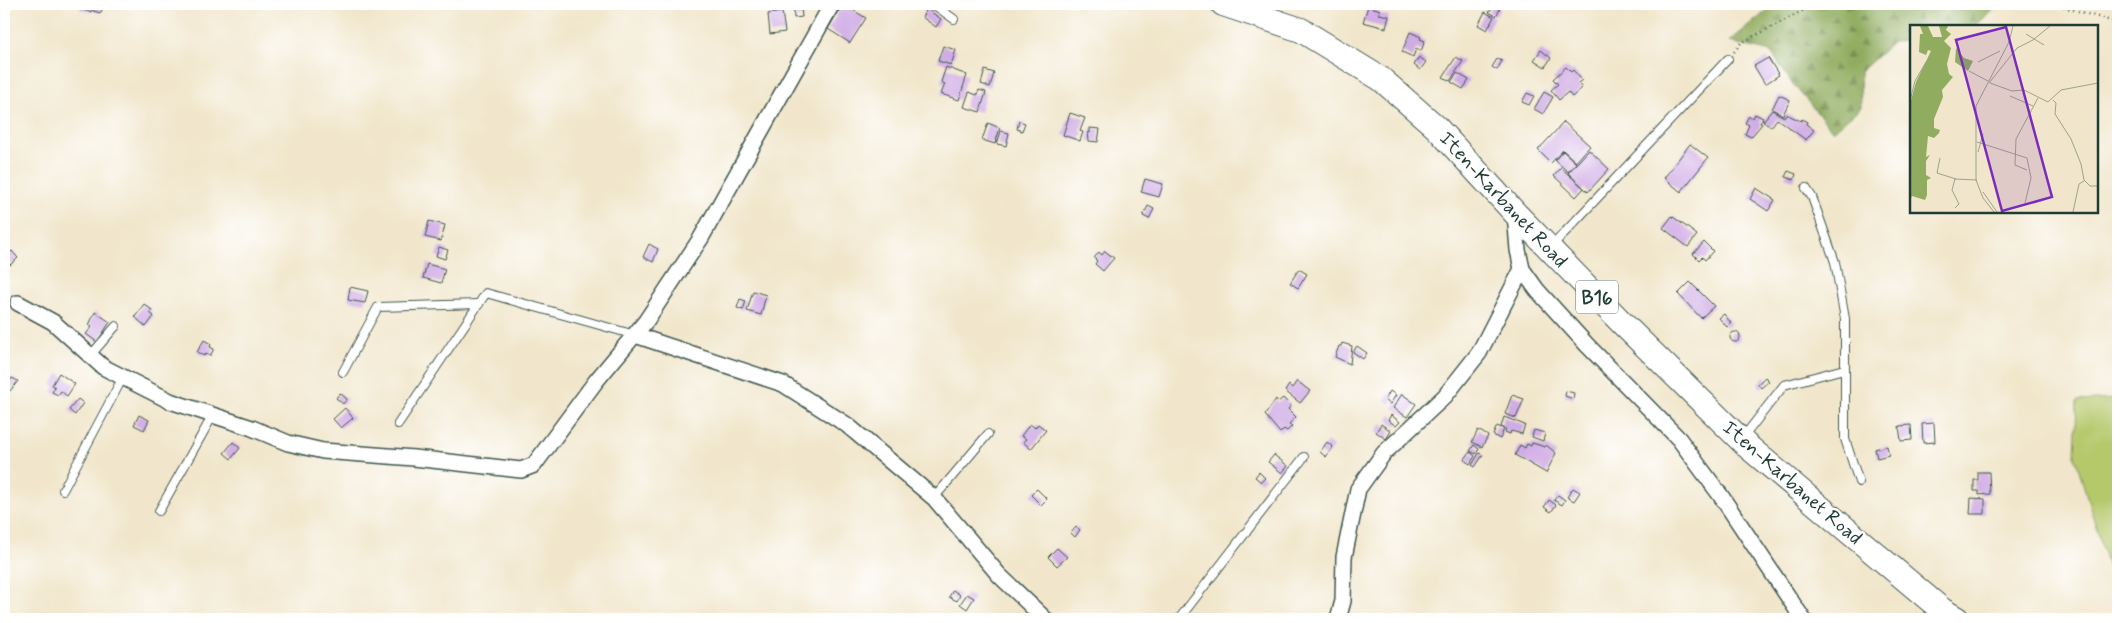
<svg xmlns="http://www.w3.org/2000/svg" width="2122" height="623" font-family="Mynerve,sans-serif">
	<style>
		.green { fill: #b5c86b; stroke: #6a8250 }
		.forest { fill: url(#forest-firs); stroke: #58744a }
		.building { fill: #d0ace5 }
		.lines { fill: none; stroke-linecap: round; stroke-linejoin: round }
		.service-casing { stroke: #3e564b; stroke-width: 10 }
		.minor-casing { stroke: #3e564b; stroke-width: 18 }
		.primary-casing { stroke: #3e564b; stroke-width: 26 }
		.path { stroke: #3e564b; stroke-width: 2.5; stroke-dasharray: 1 4; stroke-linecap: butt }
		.service { stroke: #fff; stroke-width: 8 }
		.minor { stroke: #fff; stroke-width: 15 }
		.primary { stroke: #fff; stroke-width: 24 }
		.labels { text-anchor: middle; stroke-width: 4.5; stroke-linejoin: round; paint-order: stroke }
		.shield { fill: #fff; stroke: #627771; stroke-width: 1 }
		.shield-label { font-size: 19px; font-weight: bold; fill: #1f3d34 }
		.street-label { font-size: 20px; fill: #1f3d34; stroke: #fff }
		.inset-road { fill: none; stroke: #9da28f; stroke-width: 1 }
		.view { fill: #7b2cbf; fill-opacity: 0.15; stroke: #7b2cbf; stroke-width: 2.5 }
		.inset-edge { fill: none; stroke: #1f3d34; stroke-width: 2.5 }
	</style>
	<defs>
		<pattern id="forest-firs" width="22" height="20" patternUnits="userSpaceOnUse" patternTransform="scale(1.25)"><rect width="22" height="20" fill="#90ac5f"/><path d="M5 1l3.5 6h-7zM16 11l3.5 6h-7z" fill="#758d4f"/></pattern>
	</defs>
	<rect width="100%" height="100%" fill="#fff"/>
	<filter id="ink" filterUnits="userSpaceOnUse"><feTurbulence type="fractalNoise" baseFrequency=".02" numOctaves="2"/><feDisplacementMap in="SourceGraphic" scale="10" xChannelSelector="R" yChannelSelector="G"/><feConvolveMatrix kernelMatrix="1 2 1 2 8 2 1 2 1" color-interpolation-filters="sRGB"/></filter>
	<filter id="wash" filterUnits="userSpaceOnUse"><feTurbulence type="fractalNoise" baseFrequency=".0096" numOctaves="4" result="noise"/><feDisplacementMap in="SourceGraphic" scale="20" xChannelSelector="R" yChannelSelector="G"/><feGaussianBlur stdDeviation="1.12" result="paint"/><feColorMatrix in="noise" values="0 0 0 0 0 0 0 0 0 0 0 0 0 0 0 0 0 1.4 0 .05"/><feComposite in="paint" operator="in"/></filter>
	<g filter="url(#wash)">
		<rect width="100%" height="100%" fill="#f1e6cb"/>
		<polygon class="green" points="2118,399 2118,611 2112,580 2075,457 2077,401"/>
		<polygon class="forest" points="1775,4 2000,4 1975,26 1911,26 1911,41 1893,42 1860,72 1861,107 1833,131 1791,82 1771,52 1729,42"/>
		<g id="blocks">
			<g class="building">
				<polygon points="81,4 93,4 91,12 79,9"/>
				<polygon points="95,4 103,4 101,13 93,11"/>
				<polygon points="843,4 866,18 850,43 828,29"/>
				<polygon points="1494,5 1500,9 1496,16 1489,12"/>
				<polygon points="801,6 802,17 794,18 793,7"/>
				<polygon points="1368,6 1380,10 1379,14 1389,16 1386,28 1363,22"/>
				<polygon points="927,9 941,19 936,27 922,17"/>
				<polygon points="782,12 785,32 770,34 768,14"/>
				<polygon points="1485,12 1494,17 1487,30 1478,25"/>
				<polygon points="1410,32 1421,37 1420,39 1425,41 1421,51 1416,49 1413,57 1402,52"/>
				<polygon points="943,46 956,50 951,65 938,61"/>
				<polygon points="1541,50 1551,58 1545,67 1534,60"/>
				<polygon points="1419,57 1426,62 1420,70 1414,65"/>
				<polygon points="1456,57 1463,61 1450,81 1443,77"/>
				<polygon points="1768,58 1779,75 1765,84 1754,66"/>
				<polygon points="1497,59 1502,61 1497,70 1492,67"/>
				<polygon points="946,67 967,75 959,100 941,94 945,84 941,82"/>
				<polygon points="1566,67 1571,72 1573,70 1582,80 1578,83 1582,88 1572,97 1568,92 1559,100 1551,90 1558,84 1553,79"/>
				<polygon points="985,70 994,73 990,87 981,84"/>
				<polygon points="1457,73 1469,80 1463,89 1451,82"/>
				<polygon points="979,90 986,92 980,112 964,107 969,92 977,95"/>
				<polygon points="1544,92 1553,97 1543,114 1534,109"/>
				<polygon points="1527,93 1534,96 1529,105 1522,102"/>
				<polygon points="1779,95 1790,100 1783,115 1772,109"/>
				<polygon points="1772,110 1784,117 1786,114 1801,121 1802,119 1807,122 1806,124 1814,130 1806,140 1777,119 1771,127 1763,121"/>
				<polygon points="1070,113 1085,118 1080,131 1083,132 1080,141 1063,135"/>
				<polygon points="1755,114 1763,118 1760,123 1762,124 1751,137 1745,134 1749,125 1745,123 1749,116 1753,118"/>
				<polygon points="1019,121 1025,123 1022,131 1017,129"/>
				<polygon points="1564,122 1590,146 1576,162 1563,150 1551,163 1538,150"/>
				<polygon points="988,123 1000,128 995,144 982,140"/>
				<polygon points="1090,128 1100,129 1098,142 1089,141 1088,132 1090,133"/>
				<polygon points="1001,131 1009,133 1006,146 997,144"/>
				<polygon points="1690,144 1708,158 1681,192 1664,178"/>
				<polygon points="1589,150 1609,169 1588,192 1568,173"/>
				<polygon points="1563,151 1576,163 1568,172 1555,160"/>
				<polygon points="1561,168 1584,188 1576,197 1554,176"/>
				<polygon points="1788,171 1796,174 1794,180 1785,177"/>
				<polygon points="1145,179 1163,184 1159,197 1141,192"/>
				<polygon points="1756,188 1775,200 1768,211 1750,199"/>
				<polygon points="1148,206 1154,209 1149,219 1143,216"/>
				<polygon points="1672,216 1697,235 1688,247 1663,228"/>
				<polygon points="429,221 445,225 441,241 425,237"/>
				<polygon points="1704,242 1713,251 1705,260 1702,257 1699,260 1693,254"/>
				<polygon points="649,244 658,249 653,262 643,257"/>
				<polygon points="439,247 448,250 445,259 436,256"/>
				<polygon points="12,251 18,258 10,265 4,258"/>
				<polygon points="1105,251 1114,258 1103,271 1095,264 1097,261 1094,258 1099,252 1102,255"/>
				<polygon points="427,264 445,269 441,283 423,278"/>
				<polygon points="1299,269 1307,274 1298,288 1290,283"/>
				<polygon points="1690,282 1714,306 1701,318 1678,294"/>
				<polygon points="350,287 368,291 365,303 348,300"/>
				<polygon points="753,291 766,295 761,315 747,311"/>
				<polygon points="740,299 746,301 743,310 737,308"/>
				<polygon points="144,304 152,310 150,313 154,316 146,327 135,317"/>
				<polygon points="95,312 110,322 97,342 86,334 92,327 89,325"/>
				<polygon points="1724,314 1731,323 1727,327 1719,318"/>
				<circle cx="1735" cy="337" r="5"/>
				<polygon points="204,340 211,344 210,347 214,349 210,356 206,354 204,356 197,352"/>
				<polygon points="1342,343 1352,346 1350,364 1335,357 1339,346 1341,346"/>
				<polygon points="1357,346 1367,353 1363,359 1353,352"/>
				<polygon points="59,373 75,384 67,396 61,391 58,395 52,392 55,387 52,385"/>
				<polygon points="1765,377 1769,381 1761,388 1758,384"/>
				<polygon points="12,378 18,381 10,391 5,388"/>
				<polygon points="1297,381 1310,391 1300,403 1285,391 1289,385 1292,388"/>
				<polygon points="1390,391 1396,395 1390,404 1385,400"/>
				<polygon points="1566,391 1574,393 1573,399 1565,396"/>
				<polygon points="340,393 347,399 343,404 336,398"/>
				<polygon points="1402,394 1416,404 1407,417 1393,408"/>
				<polygon points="1512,395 1524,399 1516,418 1505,414"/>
				<polygon points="1283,398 1291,406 1288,409 1296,417 1289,424 1292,426 1287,431 1284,429 1280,433 1265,415 1276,399 1278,402"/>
				<polygon points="78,399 83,403 75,415 69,410"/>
				<polygon points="345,408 353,418 341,428 333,419"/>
				<polygon points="139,415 149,420 144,430 134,425"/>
				<polygon points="1391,415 1400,422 1396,426 1388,420"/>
				<polygon points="1504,417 1525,425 1522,434 1511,431 1510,434 1505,432 1506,429 1501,427"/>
				<polygon points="1934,423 1935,442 1923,443 1922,424"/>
				<polygon points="1030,424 1035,428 1038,424 1046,430 1031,449 1023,442 1026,439 1021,436"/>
				<polygon points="1381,424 1391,431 1386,439 1376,432"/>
				<polygon points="1911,425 1912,440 1901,441 1899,426"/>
				<polygon points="1497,426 1504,429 1500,439 1493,435"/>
				<polygon points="1478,430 1488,436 1482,447 1472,442"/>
				<polygon points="1534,430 1545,433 1543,441 1532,437"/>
				<polygon points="233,442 240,448 231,459 224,453"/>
				<polygon points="1327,442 1333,447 1326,457 1320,452"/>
				<polygon points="1532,443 1545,447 1546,445 1556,453 1546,473 1515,455 1520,445 1525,448 1527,444 1531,446"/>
				<polygon points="1474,445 1479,449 1476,454 1470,451"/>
				<polygon points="1887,446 1889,455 1877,458 1875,449"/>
				<polygon points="1470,452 1475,456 1470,464 1464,460"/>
				<polygon points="1479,453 1483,455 1475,467 1472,465"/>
				<polygon points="1274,455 1288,466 1282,473 1268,462"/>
				<polygon points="1259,472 1265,478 1261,482 1255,477"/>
				<polygon points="1978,472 1989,472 1990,494 1979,495 1979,491 1974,491 1974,480 1978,480"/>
				<polygon points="1573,488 1580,492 1574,501 1567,497"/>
				<polygon points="1037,489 1047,499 1041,505 1031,495"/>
				<polygon points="1558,495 1565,500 1562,505 1554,500"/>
				<polygon points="1971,498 1985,499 1985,514 1970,514"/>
				<polygon points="1549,500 1556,505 1551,512 1544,507"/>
				<polygon points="1076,527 1080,530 1075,537 1071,533"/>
				<polygon points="1057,548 1067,557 1057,566 1048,557"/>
				<polygon points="953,590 960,595 957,601 949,597"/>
				<polygon points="967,594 974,598 967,609 960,604"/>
			</g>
		</g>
	</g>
	<g filter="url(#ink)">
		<use href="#blocks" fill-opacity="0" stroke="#3e564b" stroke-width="1"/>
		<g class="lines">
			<g class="service-casing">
				<g id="service">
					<polyline points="933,4 954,19"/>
					<polyline points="1806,188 1812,197 1835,262 1845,319 1845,439 1859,482"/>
					<polyline points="1551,247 1728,59"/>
					<polyline points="90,356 116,326"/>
					<polyline points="343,372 378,307 479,304"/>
					<polyline points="398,424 486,293 635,335"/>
					<polyline points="1742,439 1784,385 1844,369"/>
					<polyline points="63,490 123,377"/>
					<polyline points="934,498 988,434"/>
					<polyline points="159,511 213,415"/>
					<polyline points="1179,619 1304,457"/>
				</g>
			</g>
			<g class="minor-casing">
				<g id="minor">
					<polyline points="1515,213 1518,250 1522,269 1537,290 1587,345 1679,439 1721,496 1803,619"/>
					<polyline points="18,303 53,322 103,367 170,401 252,428 288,443 323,451 414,458 521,470 534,465 596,381 646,321 701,238 832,4"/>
					<polyline points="635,335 783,384 847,425 934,498 999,575 1045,619"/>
					<polyline points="1338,619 1343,601 1344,557 1358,489 1384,453 1445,396 1479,353 1522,269"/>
				</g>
			</g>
			<g class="primary-casing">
				<polyline id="primary" points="1223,4 1301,30 1381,79 1436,127 1515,213 1623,324 1746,445 1942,610 1957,619"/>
			</g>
			<g class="path">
				<polyline points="1894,4 1903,6 1924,4"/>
				<polyline points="2054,4 2118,23"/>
				<polyline points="1734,52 1741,43 1804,10 1810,4"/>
			</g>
			<use href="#service" class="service"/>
			<use href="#minor" class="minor"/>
			<use href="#primary" class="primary"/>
		</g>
	</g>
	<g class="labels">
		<rect class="shield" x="1576" y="280.5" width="42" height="33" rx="4"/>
		<g class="shield-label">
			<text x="1597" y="304">B16</text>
		</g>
		<g class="street-label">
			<text transform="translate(1504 199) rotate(47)" y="7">Iten-Karbanet Road</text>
			<text transform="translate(1793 482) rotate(41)" y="7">Iten-Karbanet Road</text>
		</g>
	</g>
	<g transform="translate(1910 25)">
		<rect width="188" height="188" fill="#f1e6cb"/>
		<path d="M10,1h8l5,11h9l-3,-11h9l-2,4 5,4 -7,7 7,7 -4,16 2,10 4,3 -11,13 1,7 -9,22v9l6,2 -1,3 -5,5 -6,-2 -2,21 4,-2 -4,6v14l5,3 -4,2v15l-2,5 -13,-4 -2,4v-96l6,-22 15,-31 -3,-1 -2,5 -7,-3 1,-18h3zM46,23l8,10 9,3 -5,10 -13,-9z" fill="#90ac5f"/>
		<path class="inset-road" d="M116,9l18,11M68,37l22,-11M59,46l19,10M79,58l28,-35 16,-8 17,-14M80,58l22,8 12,-1 24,12 13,-12 37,-7M100,71l23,10M143,75l3,3 -1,11 16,25 10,25 3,16 6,6h8M0,76l5,-20 11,-19M67,117l50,16 4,20 -6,25M68,127l5,-18M30,133l-3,15 19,6M117,145l-12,-5 1,-26 22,-41M73,167l14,20M45,183l4,-4 -7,-14 3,-11 22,1M84,187l-11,-14 -7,-18v-74l33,-64 4,-16M163,187l6,-28 5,-3"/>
		<path class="view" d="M96,2l46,170 -50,14 -46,-171z"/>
		<rect width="188" height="188" class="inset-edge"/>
	</g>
	<rect width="2122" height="623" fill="none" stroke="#fff" stroke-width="20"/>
</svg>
